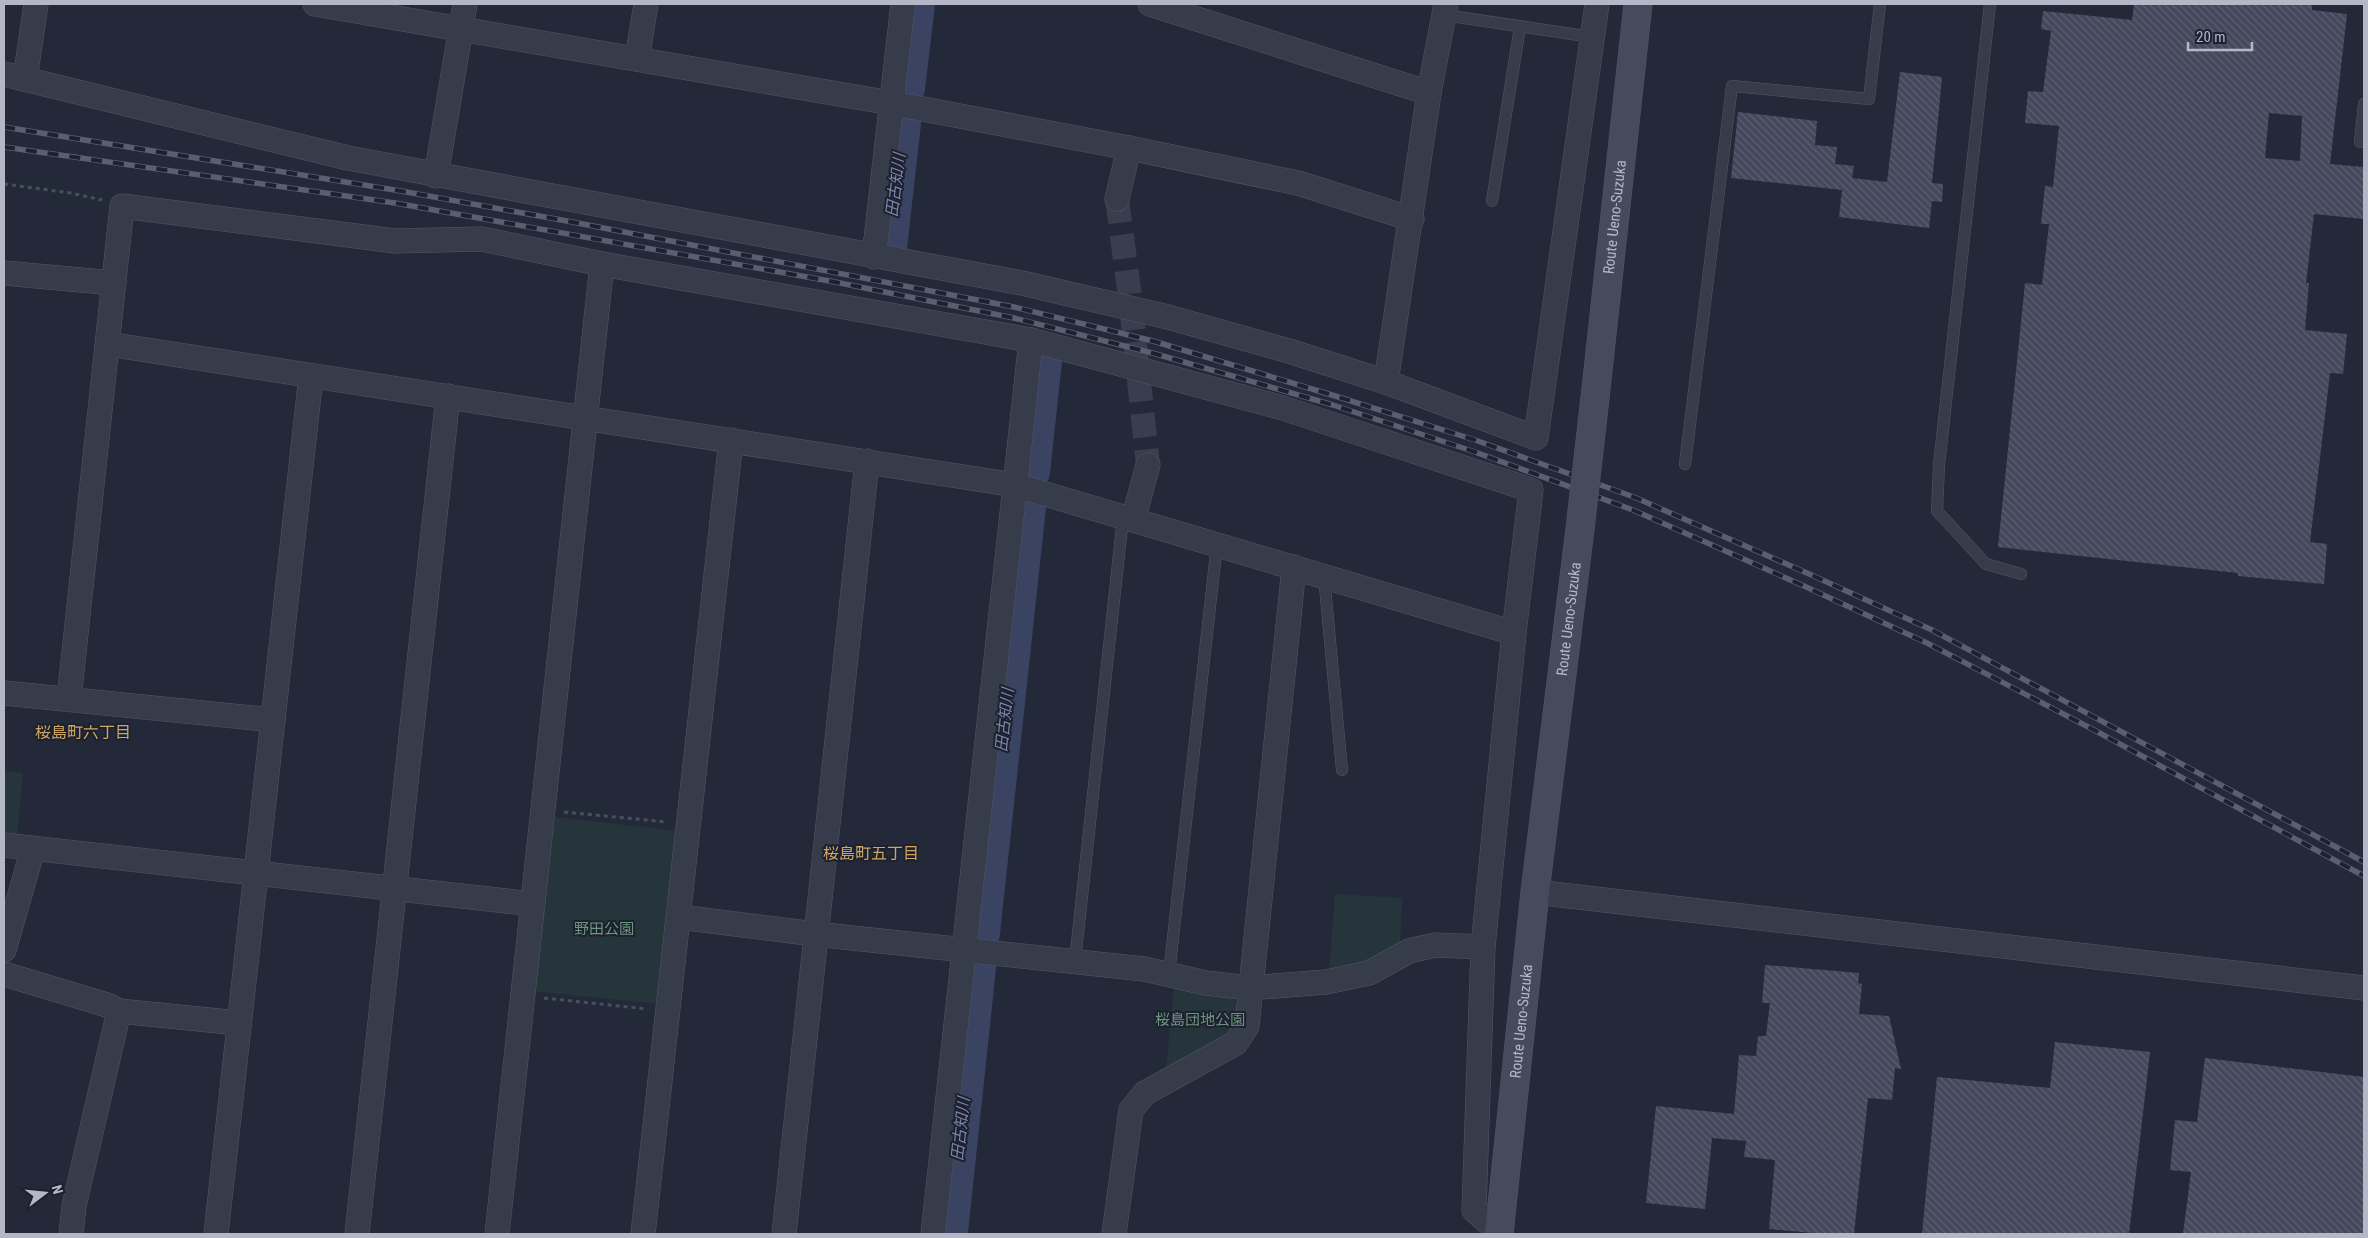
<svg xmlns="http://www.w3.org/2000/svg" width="2368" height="1238" font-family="'Roboto Condensed','Noto Sans JP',sans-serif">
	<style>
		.park { fill: #26353b }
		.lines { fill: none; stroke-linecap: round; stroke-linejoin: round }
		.river { stroke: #3a4362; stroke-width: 38 }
		.building { fill: url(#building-back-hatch); fill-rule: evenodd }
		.minor-tunnel { stroke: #393e4f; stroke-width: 24; stroke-dasharray: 24 12; stroke-linecap: butt }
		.service-casing { stroke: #525765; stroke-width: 12 }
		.minor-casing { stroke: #525765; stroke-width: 25 }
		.secondary-casing { stroke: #525765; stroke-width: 29 }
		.path { stroke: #435258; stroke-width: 3; stroke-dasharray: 4 4; stroke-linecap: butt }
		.service { stroke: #373c4b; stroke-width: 11 }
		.minor { stroke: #373c4b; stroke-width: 24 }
		.secondary { stroke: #464a5d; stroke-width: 28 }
		.rail-casing { stroke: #595f71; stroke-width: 5.5 }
		.rail { stroke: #1d212f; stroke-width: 4; stroke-dasharray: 11; stroke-linecap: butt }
		.secondary-bridge-casing { stroke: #525765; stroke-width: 29; stroke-linecap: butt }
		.secondary-bridge { stroke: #464a5d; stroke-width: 28 }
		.labels { text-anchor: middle; stroke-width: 4; stroke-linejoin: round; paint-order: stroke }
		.street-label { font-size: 15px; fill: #b3b7c6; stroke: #1d212f }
		.park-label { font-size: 15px; fill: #6b967d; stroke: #1d212f }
		.water-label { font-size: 16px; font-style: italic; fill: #7c87ac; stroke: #1d212f }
		.neighbourhood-label { font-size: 16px; fill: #cea765; stroke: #1d212f }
	</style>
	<defs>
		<pattern id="building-back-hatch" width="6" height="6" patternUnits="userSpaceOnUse" patternTransform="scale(1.25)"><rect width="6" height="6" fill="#43485c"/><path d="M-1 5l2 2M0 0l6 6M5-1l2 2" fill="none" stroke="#5c6072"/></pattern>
	</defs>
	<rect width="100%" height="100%" fill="#24293a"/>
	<g class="park">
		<polygon points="4,771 23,773 17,837 4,835"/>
		<polygon points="555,817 678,831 660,1004 532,991"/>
		<polygon points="1335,894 1402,898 1400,946 1361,964 1329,971"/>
		<polygon points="1174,988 1228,994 1238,1004 1235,1026 1225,1041 1166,1068"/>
	</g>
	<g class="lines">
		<g class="river">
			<polyline points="906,88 916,4"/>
			<polyline points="888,247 902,123"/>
			<polyline points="1031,472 1043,361"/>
			<polyline points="981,933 1027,507"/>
			<polyline points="949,1231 977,968"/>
		</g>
	</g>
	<g class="building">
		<path d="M2134,4h178v6l35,4 -17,150 34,3v52l-50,-5 -8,69h3l-4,47 42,4 -4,40 -13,-1 -20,169 17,2 -3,40 -86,-8v-3l-240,-26 27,-264 17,2 7,-61h-8l4,-38 8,1 6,-61 -34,-3 3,-32 15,1 8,-61 -10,-2 2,-18 89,9zM2269,113l33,3 -2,45 -35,-3z"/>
		<polygon points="1900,72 1942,77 1932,183 1943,184 1942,202 1932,201 1929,228 1839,217 1842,190 1731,178 1738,112 1817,121 1815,145 1837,147 1835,164 1854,166 1852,178 1887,182"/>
		<polygon points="1765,965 1859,973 1858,983 1862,984 1859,1014 1889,1016 1901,1069 1895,1068 1892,1100 1868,1098 1854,1234 1823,1234 1769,1229 1775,1160 1744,1157 1746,1141 1712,1138 1705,1209 1646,1203 1656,1106 1734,1114 1739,1055 1756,1056 1758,1036 1766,1036 1770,1003 1762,1003"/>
		<polygon points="2055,1042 2150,1052 2129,1234 1922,1234 1937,1077 2050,1088"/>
		<polygon points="2205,1058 2364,1077 2364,1234 2183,1234 2191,1172 2170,1170 2175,1120 2197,1122"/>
	</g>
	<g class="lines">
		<polyline class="minor-tunnel" points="1117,199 1130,297 1148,465"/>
		<g class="service-casing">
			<g id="service">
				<polyline points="1990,4 1939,465 1937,511 1986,564 2021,574"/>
				<polyline points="1444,15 1592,37"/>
				<polyline points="2360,142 2364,104"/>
				<polyline points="1492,201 1520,27"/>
				<polyline points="1685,464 1732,86 1869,99 1880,4"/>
				<polyline points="1324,576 1342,770"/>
				<polyline points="1075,961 1123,517"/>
				<polyline points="1169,974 1217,544"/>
			</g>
		</g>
		<g class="minor-casing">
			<g id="minor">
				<polyline points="315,4 891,103 1129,148 1298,183 1412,219"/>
				<polyline points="1150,4 1429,93"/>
				<polyline points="637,59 646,4"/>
				<polyline points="4,74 348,158 1022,283 1168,317 1289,351 1386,382 1536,438 1597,4"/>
				<polyline points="25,79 36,4"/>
				<polyline points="436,176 465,4"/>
				<polyline points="1117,199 1129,148"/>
				<polyline points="874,257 903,4"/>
				<polyline points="4,273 114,283"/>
				<polyline points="108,344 1015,485 1514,633"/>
				<polyline points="1386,382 1429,93 1446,4"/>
				<polyline points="1133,520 1148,465"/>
				<polyline points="4,693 273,720"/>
				<polyline points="69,699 122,206 395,241 482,239 602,264 1031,340 1283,408 1531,490 1514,633 1483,947 1474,1210 1499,1232"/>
				<polyline points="4,845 533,904"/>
				<polyline points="1535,892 2364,988"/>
				<polyline points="679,917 815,934 1144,969 1206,983 1249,988 1326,982 1369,973 1409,951 1435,945 1483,947"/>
				<polyline points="4,950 33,849"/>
				<polyline points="4,974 107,1005 119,1011"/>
				<polyline points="71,1234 74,1206 119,1011 239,1023"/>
				<polyline points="216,1234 311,376"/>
				<polyline points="357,1234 448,396"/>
				<polyline points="497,1234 602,264"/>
				<polyline points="643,1234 731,440"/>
				<polyline points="784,1234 867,461"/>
				<polyline points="933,1234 1031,340"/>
				<polyline points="1114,1234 1131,1110 1145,1093 1236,1043 1247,1026 1294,567"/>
			</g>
		</g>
		<g class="secondary-casing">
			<g id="secondary">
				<path id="s1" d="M1595,398l43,-394"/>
				<path id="s2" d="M1499,1234l36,-342 45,-363"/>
			</g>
		</g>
		<g class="path">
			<polyline points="4,184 71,193 102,200"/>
			<polyline points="564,812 667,822"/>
			<polyline points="544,998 647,1009"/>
		</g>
		<use href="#service" class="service"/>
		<use href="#minor" class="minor"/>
		<use href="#secondary" class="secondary"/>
		<g class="rail-casing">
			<g id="rail">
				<polyline points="4,127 401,191 567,221 1014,307 1153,341 1332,395 1475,440 1634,497 1807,573 1932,630 2364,862"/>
				<polyline points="4,147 395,203 835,282 1014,318 1156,354 1333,405 1475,452 1633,510 1804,586 1927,643 2094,730 2364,876"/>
			</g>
		</g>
		<use href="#rail" class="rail"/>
		<g class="secondary-bridge-casing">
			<polyline id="secondary-bridge" points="1580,529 1595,398"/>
		</g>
		<use href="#secondary-bridge" class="secondary-bridge"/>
	</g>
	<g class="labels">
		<g class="street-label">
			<text dy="5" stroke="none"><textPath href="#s1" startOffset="182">Route Ueno-Suzuka</textPath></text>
			<text dy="5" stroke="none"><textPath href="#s2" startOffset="619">Route Ueno-Suzuka</textPath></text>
			<text dy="5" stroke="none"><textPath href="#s2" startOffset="214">Route Ueno-Suzuka</textPath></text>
		</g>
		<g class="park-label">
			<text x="604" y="934">野田公園</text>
			<text x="1200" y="1025">桜島団地公園</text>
		</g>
		<g class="water-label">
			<text transform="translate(895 185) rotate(-83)" y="6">田古知川</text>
			<text transform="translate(1004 720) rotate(-84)" y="6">田古知川</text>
			<text transform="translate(960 1129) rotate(-84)" y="6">田古知川</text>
		</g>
		<g class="neighbourhood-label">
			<text x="83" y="738">桜島町六丁目</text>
			<text x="871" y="859">桜島町五丁目</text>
		</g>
	</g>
	<rect width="2368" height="1238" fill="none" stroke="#b3b7c6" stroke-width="10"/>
	<g transform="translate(45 1193) rotate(74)" stroke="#1d212f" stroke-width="4" paint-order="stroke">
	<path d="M0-4L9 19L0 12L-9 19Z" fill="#b3b7c6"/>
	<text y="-8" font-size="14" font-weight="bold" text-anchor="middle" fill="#b3b7c6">N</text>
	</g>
	<path d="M2188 42v8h64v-8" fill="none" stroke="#b3b7c6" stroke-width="2.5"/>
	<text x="2196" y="42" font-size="15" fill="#b3b7c6" stroke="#1d212f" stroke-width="4" paint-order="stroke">20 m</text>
</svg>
